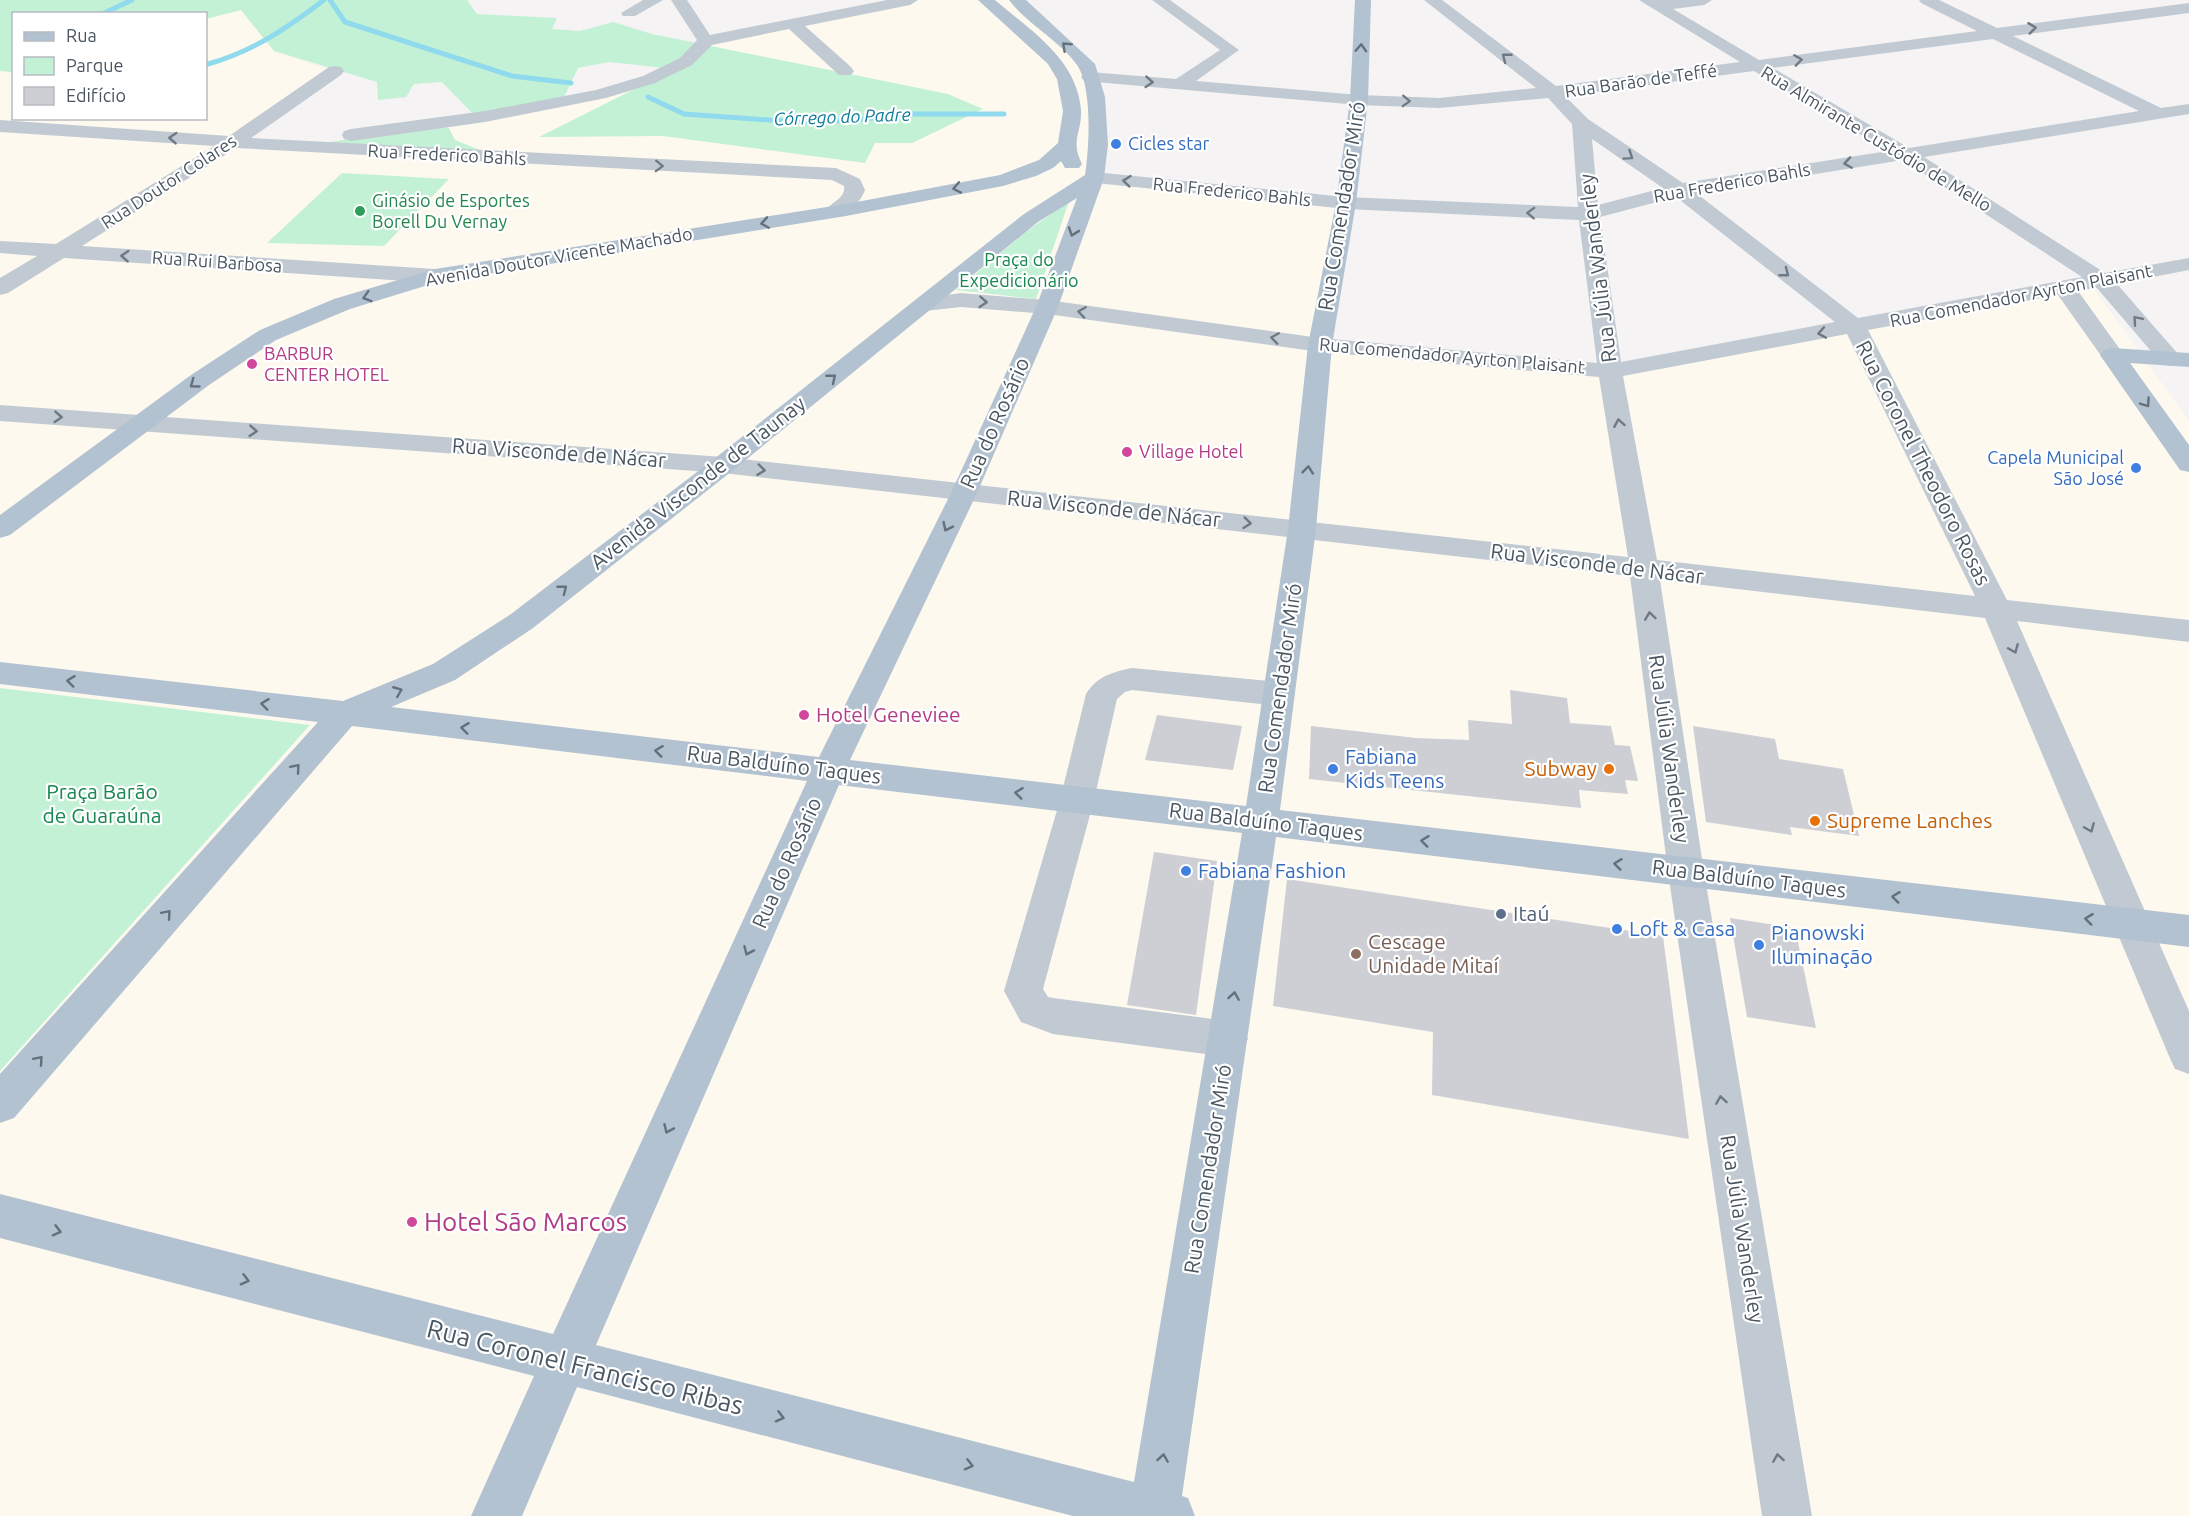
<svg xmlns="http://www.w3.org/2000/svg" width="2189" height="1516" font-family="Ubuntu,sans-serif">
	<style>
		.commercial { fill: #fdf9ef }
		.green { fill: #c3f1d5 }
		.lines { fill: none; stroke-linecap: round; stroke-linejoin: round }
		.stream { stroke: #90daee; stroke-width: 5 }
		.building { fill: #cdcfd5 }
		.minor { fill: #c1cad2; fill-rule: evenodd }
		.major { fill: #b3c2d1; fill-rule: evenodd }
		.oneway { stroke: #6e7983 }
		.oneway2 { stroke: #64717d }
		.shop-dot { fill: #3f7fe0; stroke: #fff; stroke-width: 2 }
		.leisure-dot { fill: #2e9e5b; stroke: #fff; stroke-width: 2 }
		.hotel-dot { fill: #d1479c; stroke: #fff; stroke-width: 2 }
		.food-dot { fill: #e8710a; stroke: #fff; stroke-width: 2 }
		.service-dot { fill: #5c6f8a; stroke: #fff; stroke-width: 2 }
		.education-dot { fill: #8d6e63; stroke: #fff; stroke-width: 2 }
		.labels { text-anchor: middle; stroke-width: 4.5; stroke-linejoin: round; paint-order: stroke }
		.far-street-label { font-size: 18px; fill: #4a5661; stroke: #fff }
		.far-water-label { font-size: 18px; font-style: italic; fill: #0c7c9b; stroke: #fff }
		.far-shop-label { font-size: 18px; fill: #366cbe; stroke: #fff; text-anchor: start }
		.far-leisure-label { font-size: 18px; fill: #27864d; stroke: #fff; text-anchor: start }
		.far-park-label { font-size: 18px; fill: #17864f; stroke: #fff }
		.far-hotel-label { font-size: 18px; fill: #b23c85; stroke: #fff; text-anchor: start }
		.street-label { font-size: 21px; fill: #4a5661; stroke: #fff }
		.hotel-label { font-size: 21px; fill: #b23c85; stroke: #fff; text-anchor: start }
		.shop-label { font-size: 21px; fill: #366cbe; stroke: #fff; text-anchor: start }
		.food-label { font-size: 21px; fill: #c56008; stroke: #fff; text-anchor: end }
		.park-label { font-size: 21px; fill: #17864f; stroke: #fff }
		.service-label { font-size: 21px; fill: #4e5e75; stroke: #fff; text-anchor: start }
		.education-label { font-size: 21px; fill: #785e54; stroke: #fff; text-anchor: start }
		.near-hotel-label { font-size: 26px; fill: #b23c85; stroke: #fff; text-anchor: start }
		.near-street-label { font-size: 26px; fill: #4a5661; stroke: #fff }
	</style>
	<rect width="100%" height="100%" fill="#f5f3f3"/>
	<polygon class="commercial" points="914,0 1016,0 1085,64 1089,78 1092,184 1342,206 1322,343 1608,368 2087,279 2189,421 2189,1516 0,1516 0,71 13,72 14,118 206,118 206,19 241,10 274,51 333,71 237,146 273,150 565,104 631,87 709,41"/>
	<g class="green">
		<polygon points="0,0 467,0 477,14 557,18 552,29 580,31 613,22 652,34 948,94 983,109 912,143 875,143 865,163 663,136 539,137 674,69 609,62 578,68 562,101 474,115 442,82 414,84 406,97 378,100 377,82 274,51 241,10 206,19 206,14 14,14 13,72 0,71"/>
		<polygon points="436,126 449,128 455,140 480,150 316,144"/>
		<polygon points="342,173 449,179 384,246 267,243"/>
		<polygon points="1069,201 1036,299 956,290 1026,232"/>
		<polygon points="0,688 310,725 0,1071"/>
	</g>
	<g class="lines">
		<g class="stream">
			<polyline points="330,0 345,22 512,76 571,83"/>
			<polyline points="102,14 132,0"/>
			<path d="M208,64c46,-13 79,-36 116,-64"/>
			<polyline points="648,97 684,114 796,122 857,120 899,114 1004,114"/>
		</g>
	</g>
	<g class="building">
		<polygon points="1510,690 1567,698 1570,723 1611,726 1615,745 1630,746 1638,781 1625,780 1628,794 1579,790 1581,808 1309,779 1311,726 1416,738 1469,740 1468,720 1512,724"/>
		<polygon points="1157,715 1242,726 1233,770 1145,760"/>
		<polygon points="1693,726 1775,739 1779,759 1843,769 1859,836 1790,827 1792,835 1706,822"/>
		<polygon points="1154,852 1217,861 1196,1015 1127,1005"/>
		<polygon points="1287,879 1663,936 1689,1139 1432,1095 1433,1032 1273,1006"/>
		<polygon points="1730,918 1795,928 1816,1028 1747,1017"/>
	</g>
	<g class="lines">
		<g class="minor">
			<polygon points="643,0 663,0 635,16 623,16 621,13"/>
			<polygon points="671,0 687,0 710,35 887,0 918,0 910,5 805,26 851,67 854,71 851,75 839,75 789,29 712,45 692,65 655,83 606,98 485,122 351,141 344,139 342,135 344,131 351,129 485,111 596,90 643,76 680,58 697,40"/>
			<path d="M1152,0h18l69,50 -43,31 163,14 80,3 97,-10 -112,-88h18l114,86 184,-24 -101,-62h73l-8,5 -31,4 86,51 218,-29 -56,-28 -2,-3h20l58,28 192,-25v10l-176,23 148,72 28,-4v10l-265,43 181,116 84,-15v12l-72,14 61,70 4,5 -4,5 -8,2 -8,-2 -65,-76 -19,3 46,64 -4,5 -8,2 -8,-2 -46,-65 -190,35 139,270 182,20v22l-172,-21 172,390v63l-14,-5 -6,-13 -184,-438 -325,-38 44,292 108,644h-50l-94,-644 -38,-296 -907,-103 -723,-52v-16l723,52 905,100 -29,-180 -279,-25 -273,-38 -86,-7 -36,4 -8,-2 -3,-5 3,-5 44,-6 86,7 273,38 277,25 -18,-143 -233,-11 -259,-27 -3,-4 3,-4 7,-2 252,25 232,10 -6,-83 -24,-26 -109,10 -80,-3 -275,-24 -3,-4 3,-4 6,-1 86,7 44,-29zM1993,39l146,72 -230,37 -136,-80zM1754,71l134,80 -205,32 -95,-64 -23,-23zM1592,139l71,49 -65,17zM1903,160l179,117 -224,41 -162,-125zM1676,197l159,125 -214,40 -21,-145zM1847,334l128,262 -318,-36 -34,-184z"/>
			<path d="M335,66l6,1 3,4 -3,4 -90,63 585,30 24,11 5,11c-6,15 -21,31 -38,26l-3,-4c6,-10 22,-13 20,-26l-12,-6 -596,-32 -154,98 353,23 8,2 3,5 -3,5 -8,2 -371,-25 -56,35 -8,2v-17l37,-22 -37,-3v-12l56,3 158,-98 -214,-14v-12l229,16 100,-69z"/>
			<path d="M1132,668l147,14 11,4 5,8 -5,8 -11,4 -147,-16 -7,2 -8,7 -23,101 -51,189 5,8 5,1 175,23 14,5 6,13 -6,13 -14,5 -175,-23 -32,-12 -17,-31 56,-191 26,-106c11,-18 27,-22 46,-26z"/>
		</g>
		<g class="major">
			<path d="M978,0h17c36,31 82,59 86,110 1,23 -11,30 1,54l-3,4h-14l-4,-7 -8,7 -17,8 -33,10 -157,30 -408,66 -88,27 -74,31 -67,45 -199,150 -10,3v-23l191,-140 69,-45 74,-31 101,-30 411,-65 154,-29 39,-15 19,-17 5,-32 -6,-32 -9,-15z"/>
			<path d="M1009,0h17l69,64 10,33 3,47 -4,34 -46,129 -81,186 -127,267 396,46 42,-277 20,-184 28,-142 14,-103 5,-100h16l-3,100 -12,103 -24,142 -16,184 -36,281 909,105v32l-913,-110 -94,659 6,2 7,18h-122l-496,-129 -55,129h-51l63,-140 -534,-138v-44l553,140 254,-553 -455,-55 -338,392 -14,5v-49l318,-352 -318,-38v-22l343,39 90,-37 78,-50 203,-155 310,-245 61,-39c4,-26 8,-87 -8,-110 -17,-24 -50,-41 -68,-65zM1077,198l-41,109 -85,186 -132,264 -428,-50 64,-27 78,-52 199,-157 306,-249zM839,785l403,48 -108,649 -538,-137z"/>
			<polygon points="2112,348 2189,353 2189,367 2130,363 2189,445 2189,472 2180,470 2100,355 2104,350"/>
		</g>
	</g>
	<defs><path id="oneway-chevron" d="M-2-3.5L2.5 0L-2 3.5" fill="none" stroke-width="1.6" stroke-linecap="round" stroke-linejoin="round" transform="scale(1.5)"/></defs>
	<g class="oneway">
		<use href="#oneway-chevron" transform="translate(2032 28) rotate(-7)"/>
		<use href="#oneway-chevron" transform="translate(1506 57) rotate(-142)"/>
		<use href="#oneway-chevron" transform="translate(1798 60) rotate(-8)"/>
		<use href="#oneway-chevron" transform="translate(1149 82) rotate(4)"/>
		<use href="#oneway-chevron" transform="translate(1406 101) rotate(2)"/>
		<use href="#oneway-chevron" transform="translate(173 138) rotate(-176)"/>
		<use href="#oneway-chevron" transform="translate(1629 156) rotate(34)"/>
		<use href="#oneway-chevron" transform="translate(1848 163) rotate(171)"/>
		<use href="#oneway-chevron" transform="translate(659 166) rotate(2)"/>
		<use href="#oneway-chevron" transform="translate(1127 181) rotate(-174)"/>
		<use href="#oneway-chevron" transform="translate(1531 213) rotate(-178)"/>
		<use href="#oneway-chevron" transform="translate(125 256) rotate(-176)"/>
		<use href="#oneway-chevron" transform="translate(1785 273) rotate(38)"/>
		<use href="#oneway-chevron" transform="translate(983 302) rotate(4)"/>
		<use href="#oneway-chevron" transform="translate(1082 312) rotate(-172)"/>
		<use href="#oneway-chevron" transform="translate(2137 320) rotate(-131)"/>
		<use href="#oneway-chevron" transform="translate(1822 333) rotate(170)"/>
		<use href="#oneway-chevron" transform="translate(1275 338) rotate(-172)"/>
		<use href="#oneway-chevron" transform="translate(58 417) rotate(4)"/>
		<use href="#oneway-chevron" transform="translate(1619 423) rotate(-100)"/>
		<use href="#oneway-chevron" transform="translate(253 431) rotate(4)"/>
		<use href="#oneway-chevron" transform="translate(761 470) rotate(7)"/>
		<use href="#oneway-chevron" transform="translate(1247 523) rotate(6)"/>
		<use href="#oneway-chevron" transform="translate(1650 616) rotate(-98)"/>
		<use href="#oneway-chevron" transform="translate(2014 649) rotate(67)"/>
		<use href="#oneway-chevron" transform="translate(2090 828) rotate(67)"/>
		<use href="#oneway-chevron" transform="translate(1721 1100) rotate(-99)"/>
		<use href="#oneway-chevron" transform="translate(1778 1458) rotate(-99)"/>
	</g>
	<g class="oneway2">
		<use href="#oneway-chevron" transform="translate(1066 46) rotate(-137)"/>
		<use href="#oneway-chevron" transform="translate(1361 48) rotate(-88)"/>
		<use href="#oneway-chevron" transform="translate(957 188) rotate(169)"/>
		<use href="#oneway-chevron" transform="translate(765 223) rotate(171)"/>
		<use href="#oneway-chevron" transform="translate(1073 232) rotate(109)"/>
		<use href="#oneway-chevron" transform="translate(367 297) rotate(163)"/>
		<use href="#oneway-chevron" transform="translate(832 378) rotate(-39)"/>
		<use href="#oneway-chevron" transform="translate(194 384) rotate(144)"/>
		<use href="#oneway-chevron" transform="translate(2146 403) rotate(55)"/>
		<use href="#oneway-chevron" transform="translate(1308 470) rotate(-84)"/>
		<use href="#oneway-chevron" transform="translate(947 527) rotate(116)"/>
		<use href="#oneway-chevron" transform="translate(563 589) rotate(-38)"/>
		<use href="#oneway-chevron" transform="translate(71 681) rotate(-173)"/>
		<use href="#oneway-chevron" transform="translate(398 691) rotate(-22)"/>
		<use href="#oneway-chevron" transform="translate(265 704) rotate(-173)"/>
		<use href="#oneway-chevron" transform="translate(465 728) rotate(-173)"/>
		<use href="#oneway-chevron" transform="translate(659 751) rotate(-173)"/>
		<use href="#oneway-chevron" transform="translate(296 768) rotate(-49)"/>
		<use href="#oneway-chevron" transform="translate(1019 793) rotate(-173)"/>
		<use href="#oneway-chevron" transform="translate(1425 841) rotate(-173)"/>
		<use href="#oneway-chevron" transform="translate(1618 864) rotate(-173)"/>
		<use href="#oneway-chevron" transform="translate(1896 897) rotate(-173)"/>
		<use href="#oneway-chevron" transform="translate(167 914) rotate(-49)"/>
		<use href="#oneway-chevron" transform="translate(2089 919) rotate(-173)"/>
		<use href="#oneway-chevron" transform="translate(748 951) rotate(114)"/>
		<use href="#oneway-chevron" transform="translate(1234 996) rotate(-81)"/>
		<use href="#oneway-chevron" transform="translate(39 1060) rotate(-49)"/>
		<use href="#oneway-chevron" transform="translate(668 1129) rotate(114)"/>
		<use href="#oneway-chevron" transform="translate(57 1231) rotate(15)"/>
		<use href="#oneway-chevron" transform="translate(245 1280) rotate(15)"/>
		<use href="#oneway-chevron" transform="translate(780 1417) rotate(14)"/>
		<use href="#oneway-chevron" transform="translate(1163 1458) rotate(-81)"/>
		<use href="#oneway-chevron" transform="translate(969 1465) rotate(14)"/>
	</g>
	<g class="shop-dot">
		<circle cx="1116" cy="144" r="6"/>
		<circle cx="2136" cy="468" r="6"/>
		<circle cx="1333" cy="769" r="6"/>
		<circle cx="1186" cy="871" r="6"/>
		<circle cx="1617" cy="929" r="6"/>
		<circle cx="1759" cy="945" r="6"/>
	</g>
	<circle class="leisure-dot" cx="360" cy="211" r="6"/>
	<g class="hotel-dot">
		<circle cx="252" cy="364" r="6"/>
		<circle cx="1127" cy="452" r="6"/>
		<circle cx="804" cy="715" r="6"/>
		<circle cx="412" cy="1222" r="6"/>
	</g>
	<g class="food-dot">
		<circle cx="1609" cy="769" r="6"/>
		<circle cx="1815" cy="821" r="6"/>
	</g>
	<circle class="service-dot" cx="1501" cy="914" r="6"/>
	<circle class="education-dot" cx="1356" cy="954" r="6"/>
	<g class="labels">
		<g class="far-street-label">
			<text transform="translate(1641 81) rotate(-8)" y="6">Rua Barão de Teffé</text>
			<text transform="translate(1876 139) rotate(31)" y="6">Rua Almirante Custódio de Mello</text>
			<text transform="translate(447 155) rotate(3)" y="6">Rua Frederico Bahls</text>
			<text transform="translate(169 182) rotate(-33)" y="6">Rua Doutor Colares</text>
			<text transform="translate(1732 183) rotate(-10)" y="6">Rua Frederico Bahls</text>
			<text transform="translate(1232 192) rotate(6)" y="6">Rua Frederico Bahls</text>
			<text transform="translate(559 257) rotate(-10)" y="6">Avenida Doutor Vicente Machado</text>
			<text transform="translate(217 262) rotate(4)" y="6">Rua Rui Barbosa</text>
			<text transform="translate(2021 296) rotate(-11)" y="6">Rua Comendador Ayrton Plaisant</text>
			<text transform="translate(1452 356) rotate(5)" y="6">Rua Comendador Ayrton Plaisant</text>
		</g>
		<g class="far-water-label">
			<text transform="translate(842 117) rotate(-2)" y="6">Córrego do Padre</text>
		</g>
		<g class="far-shop-label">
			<text x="1128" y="150">Cicles star</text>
			<text x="2124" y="464" text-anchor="end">Capela Municipal<tspan x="2124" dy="21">São José</tspan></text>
		</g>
		<g class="far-leisure-label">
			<text x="372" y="207">Ginásio de Esportes<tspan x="372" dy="21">Borell Du Vernay</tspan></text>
		</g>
		<g class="far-park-label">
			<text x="1019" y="266">Praça do<tspan x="1019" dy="21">Expedicionário</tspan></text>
		</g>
		<g class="far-hotel-label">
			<text x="264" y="360">BARBUR<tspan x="264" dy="21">CENTER HOTEL</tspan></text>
			<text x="1139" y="458">Village Hotel</text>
		</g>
		<g class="street-label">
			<text transform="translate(1342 206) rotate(-81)" y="7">Rua Comendador Miró</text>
			<text transform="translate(1598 268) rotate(-97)" y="7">Rua Júlia Wanderley</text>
			<text transform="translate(995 423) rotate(-66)" y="7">Rua do Rosário</text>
			<text transform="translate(559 453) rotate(4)" y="7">Rua Visconde de Nácar</text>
			<text transform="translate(1923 463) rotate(63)" y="7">Rua Coronel Theodoro Rosas</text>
			<text transform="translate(698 483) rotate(-38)" y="7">Avenida Visconde de Taunay</text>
			<text transform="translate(1114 509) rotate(6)" y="7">Rua Visconde de Nácar</text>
			<text transform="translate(1597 564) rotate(7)" y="7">Rua Visconde de Nácar</text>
			<text transform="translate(1280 688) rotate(-82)" y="7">Rua Comendador Miró</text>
			<text transform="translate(1669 749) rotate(82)" y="7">Rua Júlia Wanderley</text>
			<text transform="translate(784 765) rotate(7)" y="7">Rua Balduíno Taques</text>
			<text transform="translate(1266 822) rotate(7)" y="7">Rua Balduíno Taques</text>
			<text transform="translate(787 863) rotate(-66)" y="7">Rua do Rosário</text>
			<text transform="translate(1749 879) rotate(7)" y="7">Rua Balduíno Taques</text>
			<text transform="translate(1208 1169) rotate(-81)" y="7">Rua Comendador Miró</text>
			<text transform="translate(1742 1229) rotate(81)" y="7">Rua Júlia Wanderley</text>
		</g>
		<g class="hotel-label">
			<text x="816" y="722">Hotel Geneviee</text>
		</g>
		<g class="shop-label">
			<text x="1345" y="764">Fabiana<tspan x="1345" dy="24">Kids Teens</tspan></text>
			<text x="1198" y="878">Fabiana Fashion</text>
			<text x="1629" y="936">Loft &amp; Casa</text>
			<text x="1771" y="940">Pianowski<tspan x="1771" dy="24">Iluminação</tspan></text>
		</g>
		<g class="food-label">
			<text x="1597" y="776">Subway</text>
			<text x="1827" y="828" text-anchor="start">Supreme Lanches</text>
		</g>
		<g class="park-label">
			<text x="102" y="799">Praça Barão<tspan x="102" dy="24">de Guaraúna</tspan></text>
		</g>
		<g class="service-label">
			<text x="1513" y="921">Itaú</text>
		</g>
		<g class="education-label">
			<text x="1368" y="949">Cescage<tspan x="1368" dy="24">Unidade Mitaí</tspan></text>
		</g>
		<g class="near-hotel-label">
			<text x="424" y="1231">Hotel São Marcos</text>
		</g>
		<g class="near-street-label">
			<text transform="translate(585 1367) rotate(14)" y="9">Rua Coronel Francisco Ribas</text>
		</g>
	</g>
	<rect x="12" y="12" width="195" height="108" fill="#ffffff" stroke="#b7bbc0" stroke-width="1.5"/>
	<rect x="24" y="32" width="30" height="9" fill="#b3c2d1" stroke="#b7bbc0" stroke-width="1.5"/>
	<text x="66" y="42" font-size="18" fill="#4a5661">Rua</text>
	<rect x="24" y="57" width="30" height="18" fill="#c3f1d5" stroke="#b7bbc0" stroke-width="1.5"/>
	<text x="66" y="72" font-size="18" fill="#4a5661">Parque</text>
	<rect x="24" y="87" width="30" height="18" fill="#cdcfd5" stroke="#b7bbc0" stroke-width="1.5"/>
	<text x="66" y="102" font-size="18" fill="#4a5661">Edifício</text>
</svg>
